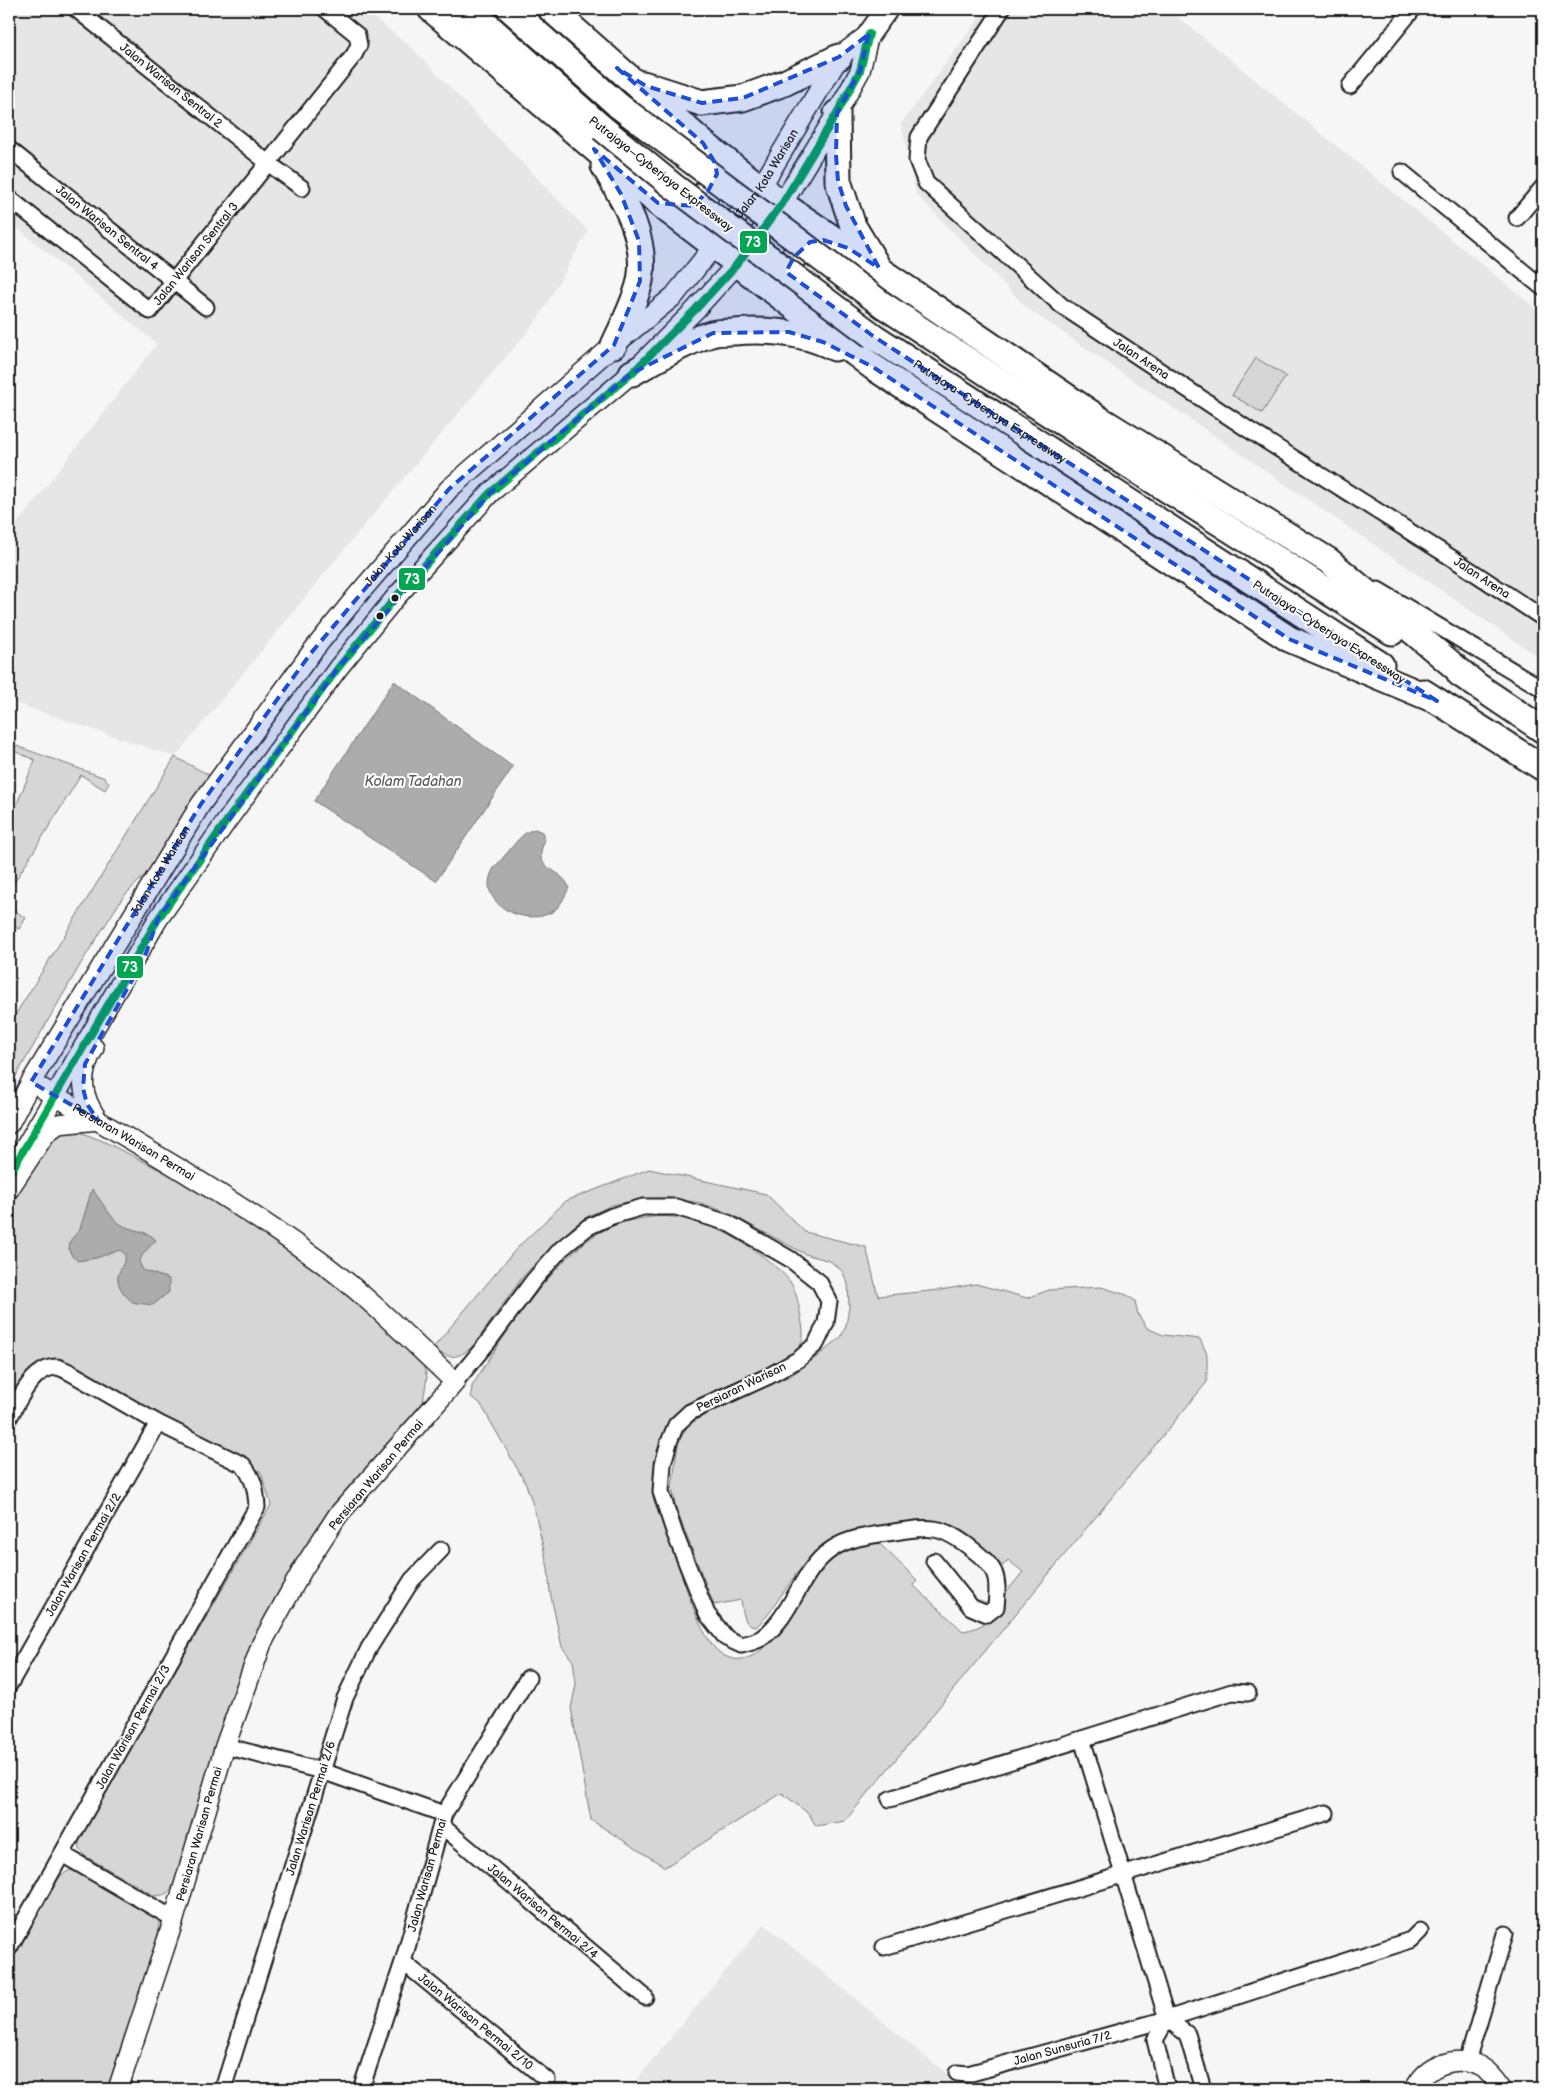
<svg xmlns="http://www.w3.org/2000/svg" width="1552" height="2098" font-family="'Balsamiq Sans',sans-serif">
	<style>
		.built { fill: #e6e6e6 }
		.green { fill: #d6d6d6; stroke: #797979 }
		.water { fill: #acacac; stroke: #727272 }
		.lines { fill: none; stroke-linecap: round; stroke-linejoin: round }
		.minor-casing { stroke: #1c1c1c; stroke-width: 19 }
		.tertiary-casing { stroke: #1c1c1c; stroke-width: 22 }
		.secondary-casing { stroke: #1c1c1c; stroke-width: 25 }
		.trunk-casing { stroke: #1c1c1c; stroke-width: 29 }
		.minor { stroke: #fff; stroke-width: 15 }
		.tertiary { stroke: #fff; stroke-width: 19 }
		.secondary { stroke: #fff; stroke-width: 21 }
		.trunk { stroke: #fff; stroke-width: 25 }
		.trunk-bridge-casing { stroke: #1c1c1c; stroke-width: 29; stroke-linecap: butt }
		.trunk-bridge { stroke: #fff; stroke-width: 25 }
		.bus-1-casing { stroke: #fff; stroke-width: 11 }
		.bus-1 { stroke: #00a651; stroke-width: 8 }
		.marked { fill: #1d4ed8; fill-opacity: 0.2; stroke: #1d4ed8; stroke-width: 4; stroke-dasharray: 10 6; stroke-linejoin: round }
		.bus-dot { fill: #1c1c1c; stroke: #fff; stroke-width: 2 }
		.labels { text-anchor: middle; stroke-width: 4; stroke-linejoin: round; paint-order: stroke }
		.street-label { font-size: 12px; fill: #1c1c1c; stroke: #fff }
		.water-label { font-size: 14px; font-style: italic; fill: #5d5d5d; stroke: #fff }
		.line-badge { stroke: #fff; stroke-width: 2 }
		.badge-label { font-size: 14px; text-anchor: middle; font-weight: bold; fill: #fff }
	</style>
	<rect width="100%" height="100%" fill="#f6f6f6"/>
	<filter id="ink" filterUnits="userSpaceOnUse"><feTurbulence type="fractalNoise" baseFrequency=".02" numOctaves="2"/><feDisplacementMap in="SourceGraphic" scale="10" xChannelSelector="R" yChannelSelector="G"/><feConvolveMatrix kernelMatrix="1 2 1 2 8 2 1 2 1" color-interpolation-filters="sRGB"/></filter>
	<g filter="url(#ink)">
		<g class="built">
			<polygon points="9,9 363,9 413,49 588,231 538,319 351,541 175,757 9,701 9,534 157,344 9,221"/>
			<polygon points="986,9 1168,9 1543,314 1543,660 1027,308 916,194 901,124"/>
			<polygon points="764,1924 965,2089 629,2089"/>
		</g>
		<g class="green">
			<polygon points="1256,358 1286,376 1262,413 1232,395"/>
			<polygon points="11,744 105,778 109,783 105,790 81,775 9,891 9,823 35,760 9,749"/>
			<polygon points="175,757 211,776 153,867 123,897 83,960 9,1088 9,1025"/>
			<polygon points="9,907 26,918 19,929 9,924"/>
			<path d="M61,1132h19l23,9 79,40 124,76 115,101 6,19 -4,25 -94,107 -30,47 -38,71 -48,125 -40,134c-4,8 -9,9 -18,10l-70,-40 -5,-6 -2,-11 193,-334 -10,-33 -201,-114c-30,5 -37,17 -51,42v-190l40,-70z"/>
			<path d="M649,1169l117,25 39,38 61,15 12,49 62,-6 36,-6 51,14 22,-8 52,-3 26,8 8,6 3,13 9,14 16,7 37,4 7,15v28l-362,439 -29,5 -7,-12 -27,-21 -117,74 -74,-47 -20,-112 5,-24 -3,-23 -11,-14 -12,-55 -2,-24 -14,-60 -8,-24 -46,-81 -9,-6 1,-11c28,-45 73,-114 116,-146 15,-11 32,-18 50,-21 47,-10 90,11 127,39 9,8 21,16 27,27 5,10 7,21 9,32 1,8 4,19 0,27 -7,13 -28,21 -41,28 -19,9 -42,15 -60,26 -67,40 -46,101 -24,161 9,24 24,79 44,94 40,29 76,-49 93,-73 13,-17 30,-34 52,-37 7,-1 10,-1 16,2l36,35 -3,6 49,45c21,-3 31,-14 43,-30l-4,-4 21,-25 -15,-12 -5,6 -38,-31 -87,-8 -29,5 -21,10 -32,32 -29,42 -11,11c-13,-1 -13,-16 -15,-27l-27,5 -38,-96 -4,-22 6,-44 10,-18 19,-12 85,-38 26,-19 23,-19 5,-11 3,-19 -1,-23 -6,-13 -12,-10 -25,-7 -77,-41 -27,-10 -33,-5 -27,1 -29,6 -22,10 -17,12 -49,48 -51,71c-15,13 -24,14 -40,2l84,-100 49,-47z"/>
			<polygon points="70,1870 82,1873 155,1915 159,1922 158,1936 107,2089 9,2089 9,1966 60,1876"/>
		</g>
		<g class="water">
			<polygon points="394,681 513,767 436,881 314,801"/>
			<path d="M535,829l7,3 3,8c-15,31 14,25 24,47 -3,7 -6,14 -11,20 -23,25 -87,-1 -64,-39 4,-5 9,-10 13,-15 8,-9 15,-21 28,-24z"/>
			<path d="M92,1189c9,11 16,26 28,35 12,8 26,5 36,16l-13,14 -4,8 4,8 26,9v13l-16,13c-6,-1 -14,-1 -20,-3 -7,-4 -17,-17 -15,-26 2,-9 8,-13 7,-22l-5,-4 -24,8 -18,3 -6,-5 -3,-6 1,-9 10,-12z"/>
		</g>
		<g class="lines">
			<g class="minor-casing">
				<g id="minor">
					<path id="s1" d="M76,9l192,154 34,25"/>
					<path id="s2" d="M1002,9l-83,128 -2,23 9,23 136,123 187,124 209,132 85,56"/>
					<polyline points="1350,86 1413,9"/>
					<path id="s3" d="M9,149l197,158"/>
					<polyline points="1402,172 1543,288"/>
					<path id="s4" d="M9,198l141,113 204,-256 5,-10 -2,-10 -32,-26"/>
					<polyline points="1517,218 1543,187"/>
					<polyline points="1378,590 1543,689"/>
					<path d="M455,1382l33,-40 45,-61 28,-32 27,-22 24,-11 31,-9h33l52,16 62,36 29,23 10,19 -3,22 -10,21 -17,15 -30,17 -79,36 -14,13 -7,17 -6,22 -2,28 14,42 32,80 19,24 15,7c7,-2 16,-3 22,-8 30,-22 37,-67 69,-88 18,-12 42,-14 62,-17 38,-6 47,-7 78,17 25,19 27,27 24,58l-9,7 -16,-7 -37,-46"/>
					<path d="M9,1418c10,-18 23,-50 47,-51 4,0 11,4 15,6l87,50 85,42c11,14 13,24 14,42l-248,441"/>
					<path id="s5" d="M9,1685l149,-262"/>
					<polyline points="1082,1739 1167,2019 1187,2034 1203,2089"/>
					<polyline points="225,1746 322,1771 444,1814"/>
					<polyline points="890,1799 1232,1692 1248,1693"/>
					<path id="s6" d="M442,1826l203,171"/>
					<polyline points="62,1854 174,1919"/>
					<polyline points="884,1947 1326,1813"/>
					<path id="s7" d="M403,1962l144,118"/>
					<polyline points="1167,2019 1155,2040 1167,2089"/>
					<polyline points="1467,2062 1505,1934"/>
					<path id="s8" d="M957,2073l11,1 199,-55 244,-79 9,-9"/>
					<path id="s9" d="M223,2089l122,-391 24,-50 43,-68 29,-30"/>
					<path id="s10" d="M361,2089l42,-127 41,-148 84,-136"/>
				</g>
			</g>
			<g class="tertiary-casing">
				<g id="tertiary">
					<path d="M94,1048c-15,27 -14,46 3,71"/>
					<path id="s11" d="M43,1089c93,53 187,108 274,170 50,36 93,81 138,123l-117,133 -34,52 -42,76 -37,103 -51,173 -56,170"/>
					<path id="s12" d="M9,1124l22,-42 170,-278 110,-151 45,-56 93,-108 165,-144 60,-49 87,-109 78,-130 30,-23"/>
					<polyline points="9,1175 158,919 226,822 338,668 395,598 490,493 632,373 695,310 737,264 782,204 837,113 860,71 869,34"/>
					<polyline points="9,1189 46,1133 58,1124 98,1120"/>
					<path d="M1415,2089c11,-24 41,-35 66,-22 9,5 15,13 21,22"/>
				</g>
			</g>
			<g class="secondary-casing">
				<polyline id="secondary" points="869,34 887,9"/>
			</g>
			<g class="trunk-casing">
				<g id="trunk">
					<polyline points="431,9 658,203 873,367 1289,639 1437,701"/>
					<polyline points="469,9 602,128"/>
					<polyline points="510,9 619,106"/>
					<polyline points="551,9 703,143 782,204 1101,420 1329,561 1474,683"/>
					<polyline points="643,84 702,103 743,98 784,83 839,57"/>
					<polyline points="837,113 838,181 853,226 876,264"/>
					<path d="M604,166c20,34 44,73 36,115 -5,22 -17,44 -26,64"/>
					<polyline points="675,207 693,206 708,191 717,174 712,159"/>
					<path d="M787,292c-1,-5 -4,-12 -3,-16 5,-19 22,-36 41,-35"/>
					<polyline points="883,305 1094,443 1392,632"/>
					<path id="s13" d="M873,336l508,329"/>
					<path d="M632,373c25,-14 51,-30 79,-39 7,-2 15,-2 23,-2 35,-3 69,0 101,16"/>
					<polyline points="1460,674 1543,730"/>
					<polyline points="1423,692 1543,768"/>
				</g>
			</g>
			<use href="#minor" class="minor"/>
			<use href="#tertiary" class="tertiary"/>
			<use href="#secondary" class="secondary"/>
			<use href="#trunk" class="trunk"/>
			<g class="trunk-bridge-casing">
				<g id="trunk-bridge">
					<polyline points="619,106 883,305"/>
					<polyline points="602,128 673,186 873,336"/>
				</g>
			</g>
			<use href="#trunk-bridge" class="trunk-bridge"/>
			<g class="bus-1-casing">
				<polyline id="bus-1" points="9,1175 158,919 226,822 338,668 395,598 490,493 632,373 695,310 737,264 782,204 837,113 860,71 869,34"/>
			</g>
			<use href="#bus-1" class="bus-1"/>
		</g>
	</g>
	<path class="marked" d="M869,34l-9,37 -23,42 -1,42 2,26 8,25 33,62 -31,-20 -25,-8 -13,2 -16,15 -8,15 87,64 564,365 -148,-62 -416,-272 -50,-25 -34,-10 -76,1 -81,40 -142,120 -152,175 -180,251 -14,40 -59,105 -2,24 4,16 11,16 -67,-38 170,-278 110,-151 138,-164 165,-144 26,-64 -1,-40 -18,-47 -27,-45 64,54 35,3 15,-15 9,-17 -2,-11 -12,-20 -86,-75 29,18 56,17 41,-5 96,-41z"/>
	<g class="bus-dot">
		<circle cx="395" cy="598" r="4.5"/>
		<circle cx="380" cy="616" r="4.5"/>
	</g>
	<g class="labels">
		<g class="street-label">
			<text dy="4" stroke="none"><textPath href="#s1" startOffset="122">Jalan Warisan Sentral 2</textPath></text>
			<text dy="4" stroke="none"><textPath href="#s12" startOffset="1225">Jalan Kota Warisan</textPath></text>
			<text transform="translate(661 174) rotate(38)" y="4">Putrajaya–Cyberjaya Expressway</text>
			<text dy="4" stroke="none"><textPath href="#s3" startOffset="126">Jalan Warisan Sentral 4</textPath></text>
			<text dy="4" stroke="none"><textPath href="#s4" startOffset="254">Jalan Warisan Sentral 3</textPath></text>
			<text dy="4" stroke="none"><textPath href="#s2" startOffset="479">Jalan Arena</textPath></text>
			<text dy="4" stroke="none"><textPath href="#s13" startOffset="139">Putrajaya–Cyberjaya Expressway</textPath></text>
			<text dy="4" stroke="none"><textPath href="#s12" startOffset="700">Jalan Kota Warisan</textPath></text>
			<text dy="4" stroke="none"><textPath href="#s2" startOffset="884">Jalan Arena</textPath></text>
			<text transform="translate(1329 632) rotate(33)" y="4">Putrajaya–Cyberjaya Expressway</text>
			<text dy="4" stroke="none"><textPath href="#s12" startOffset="295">Jalan Kota Warisan</textPath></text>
			<text dy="4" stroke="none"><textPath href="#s11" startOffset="105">Persiaran Warisan Permai</textPath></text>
			<text transform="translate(741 1387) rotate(-26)" y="4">Persiaran Warisan</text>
			<text transform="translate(376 1475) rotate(-50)" y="4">Persiaran Warisan Permai</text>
			<text dy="4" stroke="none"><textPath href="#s5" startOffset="150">Jalan Warisan Permai 2/2</textPath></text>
			<text transform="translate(133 1727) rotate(-61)" y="4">Jalan Warisan Permai 2/3</text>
			<text dy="4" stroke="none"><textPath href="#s9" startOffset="294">Jalan Warisan Permai 2/6</textPath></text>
			<text transform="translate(199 1834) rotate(-74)" y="4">Persiaran Warisan Permai</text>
			<text dy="4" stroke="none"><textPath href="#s10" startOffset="224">Jalan Warisan Permai</textPath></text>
			<text dy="4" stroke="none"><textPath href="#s6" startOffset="132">Jalan Warisan Permai 2/4</textPath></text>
			<text dy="4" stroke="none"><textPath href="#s7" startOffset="94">Jalan Warisan Permai 2/10</textPath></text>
			<text dy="4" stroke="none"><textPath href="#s8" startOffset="109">Jalan Sunsuria 7/2</textPath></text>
		</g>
		<g class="water-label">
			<text x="413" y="786">Kolam Tadahan</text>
		</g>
	</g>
	<g class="line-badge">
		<rect x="739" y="230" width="29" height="24" rx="5" fill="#00a651"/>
		<rect x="398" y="567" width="28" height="24" rx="5" fill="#00a651"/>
		<rect x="116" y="955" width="28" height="24" rx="5" fill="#00a651"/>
	</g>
	<g class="badge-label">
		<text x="753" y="247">73</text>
		<text x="412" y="584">73</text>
		<text x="130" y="972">73</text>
	</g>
	<rect width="1552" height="2098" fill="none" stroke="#fff" stroke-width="30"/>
	<rect x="15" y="15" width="1522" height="2068" fill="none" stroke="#1c1c1c" stroke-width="2" filter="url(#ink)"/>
</svg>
